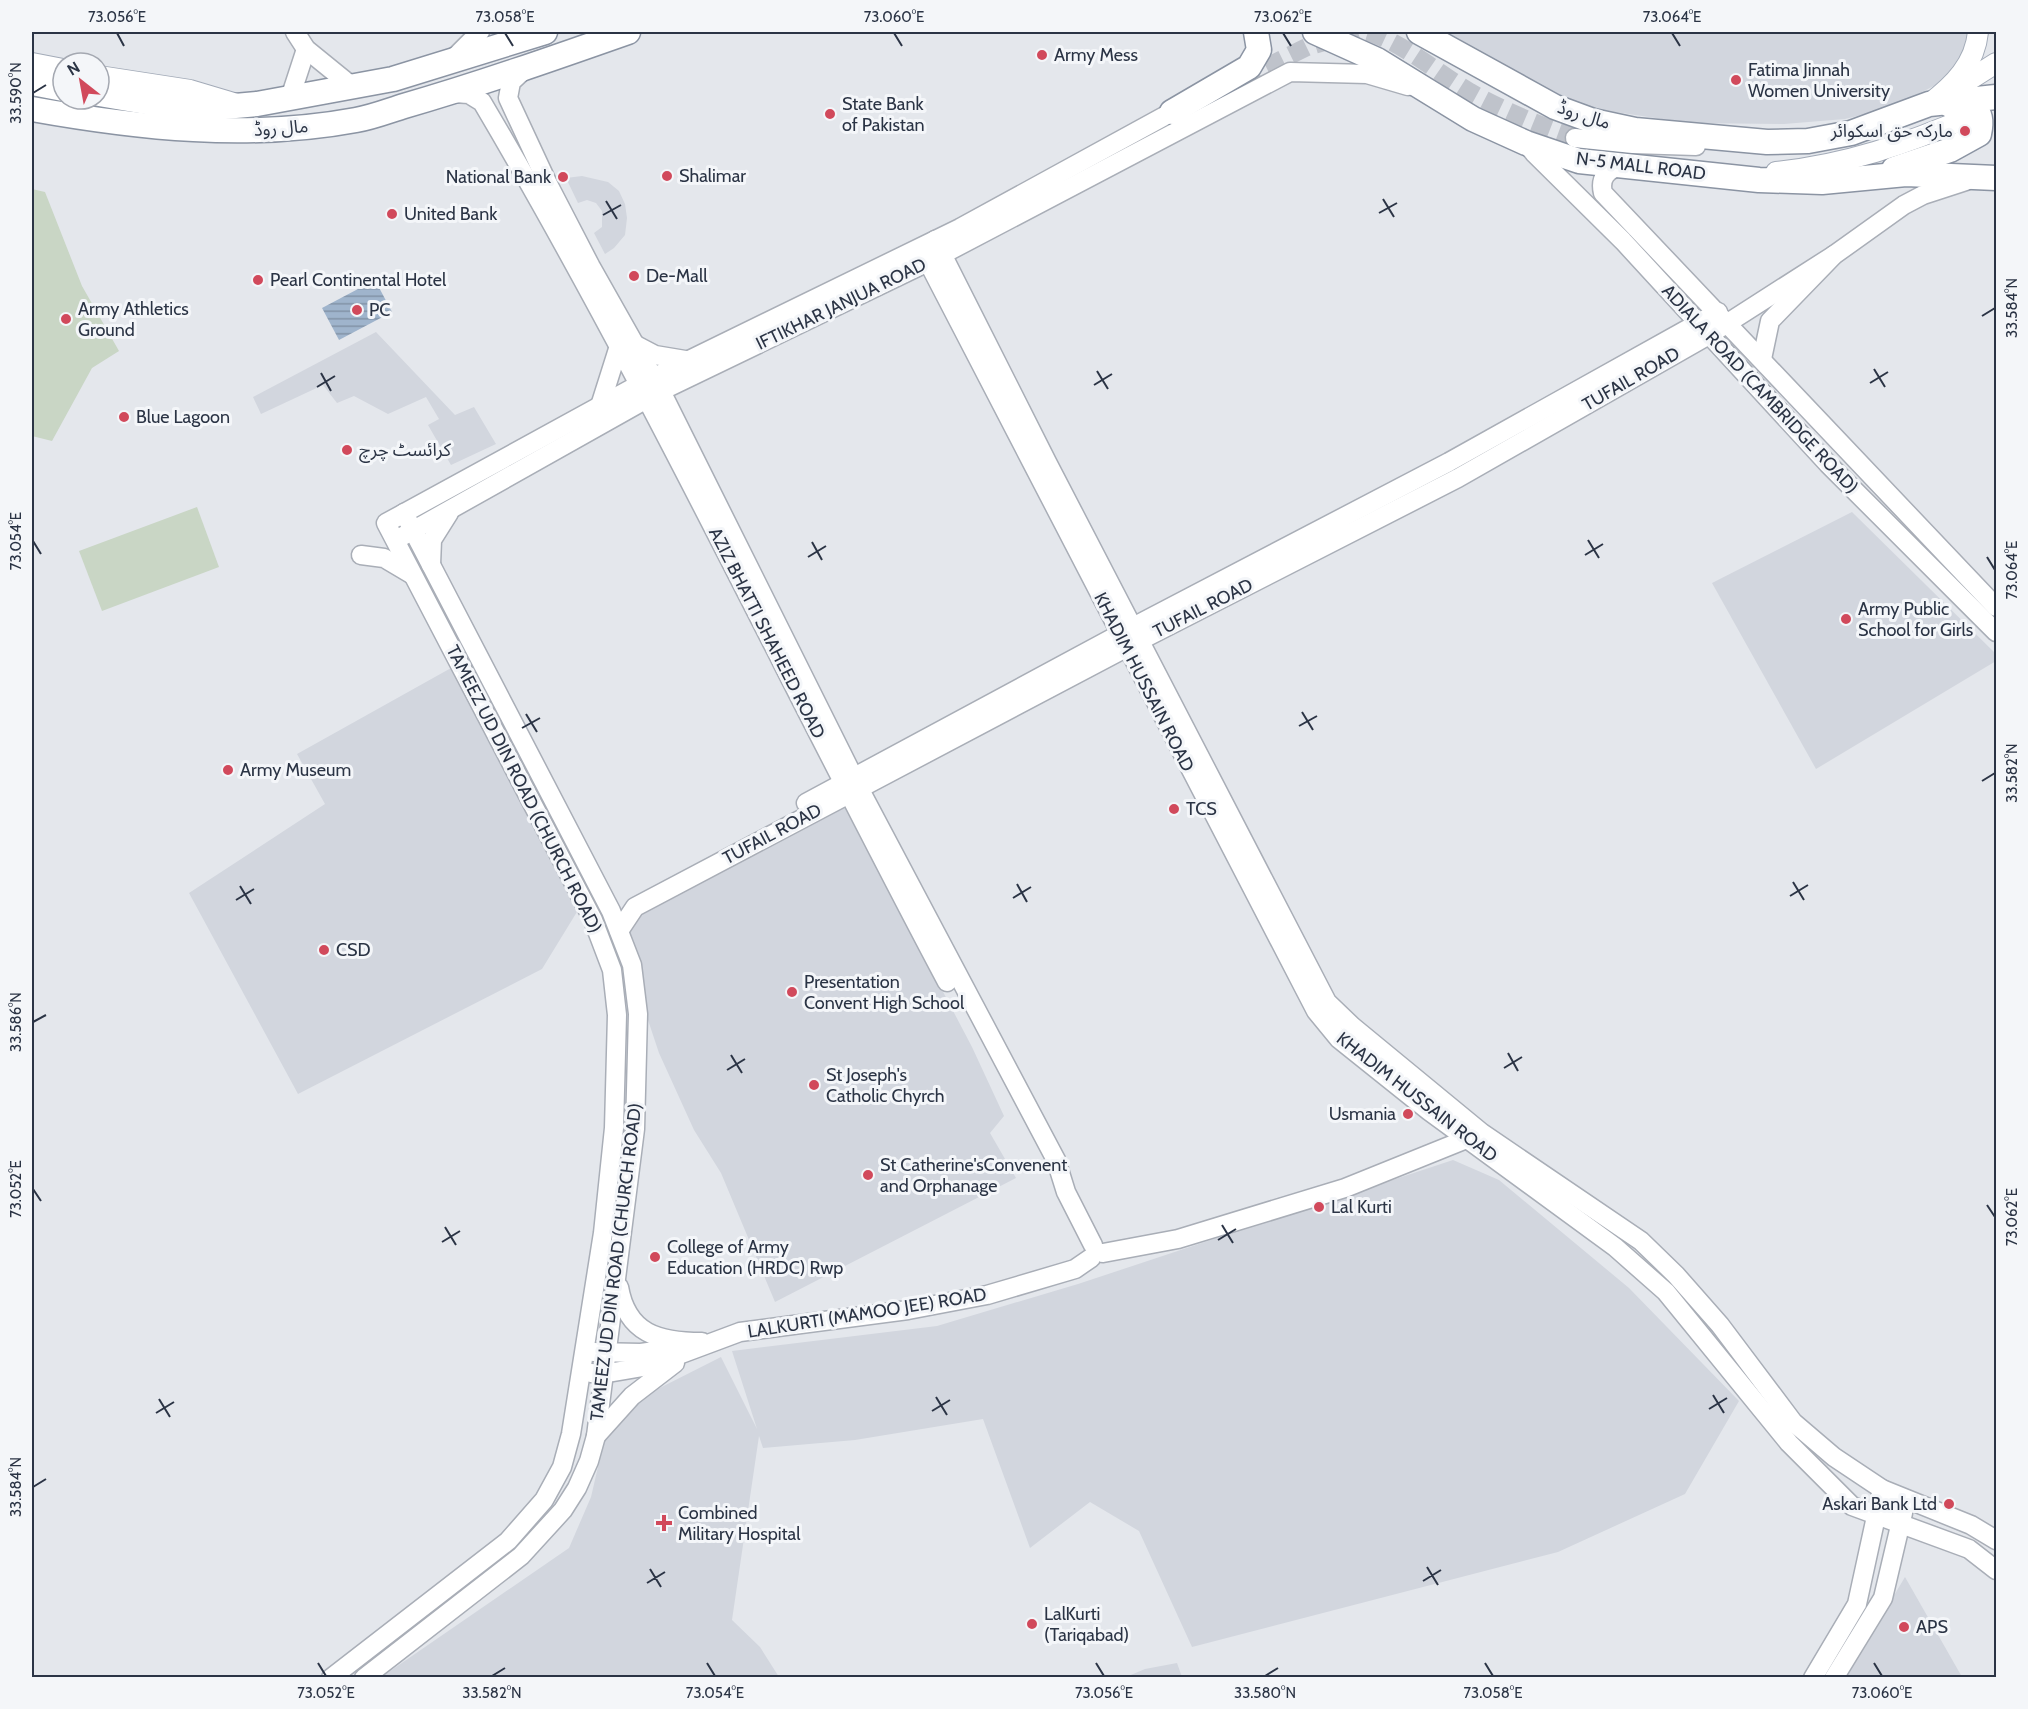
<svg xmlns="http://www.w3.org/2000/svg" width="2028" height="1709" font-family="Cabin,'Noto Sans Arabic',sans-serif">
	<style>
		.built { fill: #d2d6de }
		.pitch { fill: #c9d6c5 }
		.water { fill: url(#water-rules) }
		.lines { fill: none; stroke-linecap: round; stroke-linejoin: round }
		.secondary-tunnel { stroke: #bfc3cb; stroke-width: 18; stroke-dasharray: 18 9; stroke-linecap: butt }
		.secondary-casing { stroke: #a9aeb7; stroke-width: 21 }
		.primary-casing { stroke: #a3abb8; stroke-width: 22 }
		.highway-casing { stroke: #8b94a3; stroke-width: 27 }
		.secondary { stroke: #fff; stroke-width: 18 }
		.primary { stroke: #fff; stroke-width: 20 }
		.highway { stroke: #fff; stroke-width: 24 }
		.ticks { fill: none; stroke: #2b3445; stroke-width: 2 }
		.poi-dot { fill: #d1495b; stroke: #f4f6f9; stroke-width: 2 }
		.labels { text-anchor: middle; stroke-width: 6; stroke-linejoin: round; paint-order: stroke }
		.poi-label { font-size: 18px; fill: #2b3445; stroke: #f4f6f9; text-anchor: start }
		.street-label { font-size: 18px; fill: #2b3445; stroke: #f4f6f9 }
		.neatline { fill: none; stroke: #2b3445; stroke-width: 2 }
		.ticks-label { font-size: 15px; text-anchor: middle; fill: #2b3445 }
	</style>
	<defs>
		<pattern id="water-rules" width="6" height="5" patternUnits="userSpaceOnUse" patternTransform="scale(1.5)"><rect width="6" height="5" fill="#9fb4cc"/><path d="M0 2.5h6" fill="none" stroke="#8293a7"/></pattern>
	</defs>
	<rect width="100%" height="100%" fill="#e4e7ec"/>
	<g class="built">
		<polygon points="1443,32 1974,32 1955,75 1924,91 1885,109 1845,119 1784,124 1689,123 1595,109 1535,85"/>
		<polygon points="582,176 608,182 619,191 625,204 627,218 625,235 614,248 605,254 594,233 602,227 602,211 596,203 587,200 578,203 566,178"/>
		<polygon points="376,332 455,415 474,407 496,444 451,465 428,425 439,419 426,397 388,414 354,396 337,403 323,385 261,414 253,397"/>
		<polygon points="1852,512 1996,654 1996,661 1816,769 1712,583"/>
		<polygon points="460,663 583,902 542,969 298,1094 189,893 325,804 297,754"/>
		<polygon points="846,807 972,1047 1004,1116 990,1133 1016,1178 775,1302 721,1173 694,1130 659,1053 644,1008 626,932 637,917"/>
		<polygon points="1453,1160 1499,1180 1629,1288 1739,1401 1685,1494 1558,1552 1192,1647 1139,1531 1090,1502 1030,1548 983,1419 855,1440 763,1448 759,1436 732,1620 760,1647 779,1677 380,1678 569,1548 591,1497 604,1441 626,1405 721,1357 757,1429 732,1351 937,1326 1078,1284"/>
		<polygon points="1905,1577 1962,1677 1845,1678"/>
		<polygon points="1177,1663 1182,1677 1126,1677 1145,1669"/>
	</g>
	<g class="pitch">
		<polygon points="32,189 45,192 82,286 119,351 92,368 52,441 32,436"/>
		<polygon points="197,507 219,567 102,611 79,551"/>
	</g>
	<polygon class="water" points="375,280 392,312 339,340 322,308"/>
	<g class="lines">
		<g class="secondary-tunnel">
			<path d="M1368,32c37,12 68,40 102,60 34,19 69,33 105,46"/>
			<polyline points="1242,79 1307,47 1358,32"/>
		</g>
		<g class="secondary-casing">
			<g id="secondary">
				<polyline points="295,32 306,49 354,88"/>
				<polyline points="454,58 480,32"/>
				<polyline points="524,70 511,82 508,98 548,184 591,267 661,391 859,788 1056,1160 1066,1192 1093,1245"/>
				<path d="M452,93l17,1 13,8c169,286 309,587 465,880"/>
				<polyline points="290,98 306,49"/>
				<polyline points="1575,138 1633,144 1696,146"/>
				<polyline points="1526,143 1534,153 1623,241 1828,464 1996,632"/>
				<path d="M1623,165c-15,4 -24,12 -20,28l393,414"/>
				<polyline points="935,240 1047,462 1327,1002 1352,1026 1482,1133 1641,1241 1676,1275 1720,1325 1793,1422 1834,1457 1882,1489 1971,1525 1996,1540"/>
				<polyline points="928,262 1316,1011 1339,1039 1429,1111 1615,1247 1666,1292 1789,1443 1852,1506 1969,1549 1996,1570"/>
				<polyline points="634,344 655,355 691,361"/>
				<polyline points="1762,359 1770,321 1834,255 1904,205 1923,195 1966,181"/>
				<polyline points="600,406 619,346"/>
				<polyline points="403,536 661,391 928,262 1290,72 1367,74 1408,86"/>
				<polyline points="361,555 384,558 411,574"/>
				<polyline points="431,565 432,540 449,513"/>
				<polyline points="806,803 1133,627 1449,462 1718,312"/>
				<polyline points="619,931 635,907 1139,641 1458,478 1709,335 1834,255"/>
				<polyline points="1103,1253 1178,1239 1345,1188 1474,1136"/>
				<path d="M619,1287c8,47 40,55 83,55"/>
				<polyline points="593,1352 641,1353 676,1348"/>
				<polyline points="591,1373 602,1374 649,1366 740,1332 908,1310 987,1295 1075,1269 1091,1258"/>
				<polyline points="596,1436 632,1396 675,1363"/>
				<polyline points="331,1678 508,1541 544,1500 562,1467 571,1434 603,1233 614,1128 617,1015 612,970 593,920 386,523 640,384 960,228 1172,112"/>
				<polyline points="364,1678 521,1556 563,1510 577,1488 589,1461 596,1436 635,1129 638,1014 632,965 611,911 404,513"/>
				<polyline points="1813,1678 1857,1604 1882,1489"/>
				<polyline points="1834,1678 1883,1598 1903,1513"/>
			</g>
		</g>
		<g class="primary-casing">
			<g id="primary">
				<polyline points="32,63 63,69"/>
				<polyline points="99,76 190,90 237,104"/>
				<polyline points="1955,89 1996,63"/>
				<path d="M1929,104c25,-19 46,-40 49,-72"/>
				<path d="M1776,172c69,-7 131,-28 195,-56"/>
			</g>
		</g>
		<g class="highway-casing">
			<g id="highway">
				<polyline points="1315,32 1377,60 1473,119 1526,143 1579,161 1759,180 1822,182 1906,174 1996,178"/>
				<polyline points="1419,32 1555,107 1593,121 1635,130 1767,142 1808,141 1851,133 1929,104 1996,97"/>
				<polyline points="32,83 63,89"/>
				<polyline points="99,94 175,107 224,107 257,104 393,79 545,32"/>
				<path d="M32,109c106,19 217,31 324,11 17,-3 32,-9 48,-14 76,-22 150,-48 224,-74"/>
				<polyline points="1172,112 1249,67 1259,50 1256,32"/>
				<path d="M1894,169l56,-19 29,-16c6,-27 -7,-27 -29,-29"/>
			</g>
		</g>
		<use href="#secondary" class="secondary"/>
		<use href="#primary" class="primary"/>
		<use href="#highway" class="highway"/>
	</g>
	<path class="ticks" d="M117,33l7,13M505,33l8,13M894,33l8,13M1283,33l8,13M1672,33l8,13M33,93l13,-8M1383,199l11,18M606,201l11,18M1379,213l18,-10M603,215l18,-10M1982,316l13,-8M1874,369l11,18M1097,371l11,18M321,373l10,18M1870,383l18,-11M1094,385l18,-11M317,387l18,-11M1588,540l11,18M33,541l8,13M812,542l10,18M1585,555l18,-11M808,557l18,-11M1987,557l8,13M1302,712l11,18M526,714l11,18M1299,726l18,-10M522,728l18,-10M1982,781l13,-8M1793,882l11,18M1017,884l10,18M240,886l11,18M1790,896l18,-11M1013,898l18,-11M236,900l18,-11M33,1022l13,-7M1508,1053l10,18M731,1055l11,18M1504,1068l18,-11M727,1070l18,-11M33,1189l8,12M1987,1205l8,12M1222,1225l11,18M445,1227l11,18M1218,1240l18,-11M442,1242l18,-11M1713,1395l11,18M936,1397l11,18M159,1399l11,18M1709,1409l18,-11M932,1411l18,-11M156,1413l18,-11M33,1487l13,-8M1427,1567l11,18M650,1569l11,18M1423,1581l18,-11M647,1583l18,-11M318,1663l8,13M707,1663l8,13M1096,1663l8,13M1485,1663l8,13M1874,1663l8,13M492,1676l13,-8M1265,1676l13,-8"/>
	<g class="poi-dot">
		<circle cx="1042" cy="55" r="6"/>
		<circle cx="1736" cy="80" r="6"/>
		<circle cx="830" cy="114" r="6"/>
		<circle cx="1965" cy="131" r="6"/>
		<circle cx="667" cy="176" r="6"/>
		<circle cx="563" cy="177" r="6"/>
		<circle cx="392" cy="214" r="6"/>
		<circle cx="634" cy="276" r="6"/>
		<circle cx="258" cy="280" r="6"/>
		<circle cx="357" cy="310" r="6"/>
		<circle cx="66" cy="319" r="6"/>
		<circle cx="124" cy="417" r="6"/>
		<circle cx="347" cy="450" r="6"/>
		<circle cx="1846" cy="619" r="6"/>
		<circle cx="228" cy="770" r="6"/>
		<circle cx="1174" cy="809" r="6"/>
		<circle cx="324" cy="950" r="6"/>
		<circle cx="792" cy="992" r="6"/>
		<circle cx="814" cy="1085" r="6"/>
		<circle cx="1408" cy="1114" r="6"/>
		<circle cx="868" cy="1175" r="6"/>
		<circle cx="1319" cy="1207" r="6"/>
		<circle cx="655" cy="1257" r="6"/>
		<circle cx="1949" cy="1504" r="6"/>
		<path d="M661 1514h6v6h6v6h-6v6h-6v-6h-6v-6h6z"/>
		<circle cx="1032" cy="1624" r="6"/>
		<circle cx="1904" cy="1627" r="6"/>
	</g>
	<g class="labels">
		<g class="poi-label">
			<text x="1054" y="61">Army Mess</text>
			<text x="1748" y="76">Fatima Jinnah<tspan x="1748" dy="21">Women University</tspan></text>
			<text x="842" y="110">State Bank<tspan x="842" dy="21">of Pakistan</tspan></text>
			<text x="1953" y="137" text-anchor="end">مارکہ حق اسکوائر</text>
			<text x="679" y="182">Shalimar</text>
			<text x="551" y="183" text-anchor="end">National Bank</text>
			<text x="404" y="220">United Bank</text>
			<text x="646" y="282">De-Mall</text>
			<text x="270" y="286">Pearl Continental Hotel</text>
			<text x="78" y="315">Army Athletics<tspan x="78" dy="21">Ground</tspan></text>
			<text x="369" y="316">PC</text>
			<text x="136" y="423">Blue Lagoon</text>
			<text x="359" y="456">کرائسٹ چرچ</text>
			<text x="1858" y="615">Army Public<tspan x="1858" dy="21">School for Girls</tspan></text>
			<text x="240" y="776">Army Museum</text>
			<text x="1186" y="815">TCS</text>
			<text x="336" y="956">CSD</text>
			<text x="804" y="988">Presentation<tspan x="804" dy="21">Convent High School</tspan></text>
			<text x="826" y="1081">St Joseph's<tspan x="826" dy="21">Catholic Chyrch</tspan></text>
			<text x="1396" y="1120" text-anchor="end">Usmania</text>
			<text x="880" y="1171">St Catherine'sConvenent<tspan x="880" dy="21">and Orphanage</tspan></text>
			<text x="1331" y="1213">Lal Kurti</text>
			<text x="667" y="1253">College of Army<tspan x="667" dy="21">Education (HRDC) Rwp</tspan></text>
			<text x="1937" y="1510" text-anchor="end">Askari Bank Ltd</text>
			<text x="678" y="1519">Combined<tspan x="678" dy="21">Military Hospital</tspan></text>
			<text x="1044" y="1620">LalKurti<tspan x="1044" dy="21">(Tariqabad)</tspan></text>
			<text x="1916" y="1633">APS</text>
		</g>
		<g class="street-label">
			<text transform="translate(1584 115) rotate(18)" y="6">مال روڈ</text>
			<text transform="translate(281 128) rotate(-4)" y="6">مال روڈ</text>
			<text transform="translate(1641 166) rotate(7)" y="6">N-5 MALL ROAD</text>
			<text transform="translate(841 304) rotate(-26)" y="6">IFTIKHAR JANJUA ROAD</text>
			<text transform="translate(1631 379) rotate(-30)" y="6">TUFAIL ROAD</text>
			<text transform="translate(1760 389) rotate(47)" y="6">ADIALA ROAD (CAMBRIDGE ROAD)</text>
			<text transform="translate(1203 608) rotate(-27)" y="6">TUFAIL ROAD</text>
			<text transform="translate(767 633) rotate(63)" y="6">AZIZ BHATTI SHAHEED ROAD</text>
			<text transform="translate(1144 682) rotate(63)" y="6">KHADIM HUSSAIN ROAD</text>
			<text transform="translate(524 789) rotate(63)" y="6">TAMEEZ UD DIN ROAD (CHURCH ROAD)</text>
			<text transform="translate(772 834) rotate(-28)" y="6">TUFAIL ROAD</text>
			<text transform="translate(1417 1097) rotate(38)" y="6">KHADIM HUSSAIN ROAD</text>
			<text transform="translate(616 1262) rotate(-83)" y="6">TAMEEZ UD DIN ROAD (CHURCH ROAD)</text>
			<text transform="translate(867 1313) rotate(-9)" y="6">LALKURTI (MAMOO JEE) ROAD</text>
		</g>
	</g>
	<rect width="2028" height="1709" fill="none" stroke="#f4f6f9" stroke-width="66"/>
	<g transform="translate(81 81) rotate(329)"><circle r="28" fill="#f4f6f9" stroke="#a4a8b1" stroke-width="1.5"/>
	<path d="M0-4.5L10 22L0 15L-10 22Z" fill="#d1495b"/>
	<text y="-9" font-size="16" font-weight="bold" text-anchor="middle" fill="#2b3445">N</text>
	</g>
	<rect x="33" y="33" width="1962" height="1643" class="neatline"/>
	<g class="ticks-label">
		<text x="117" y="22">73.056°E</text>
		<text x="505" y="22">73.058°E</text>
		<text x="894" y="22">73.060°E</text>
		<text x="1283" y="22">73.062°E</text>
		<text x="1672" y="22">73.064°E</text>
		<text transform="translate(16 93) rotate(-90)" y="5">33.590°N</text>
		<text transform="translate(2012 308) rotate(-90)" y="5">33.584°N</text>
		<text transform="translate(16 541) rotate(-90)" y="5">73.054°E</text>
		<text transform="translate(2012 570) rotate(-90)" y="5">73.064°E</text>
		<text transform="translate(2012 773) rotate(-90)" y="5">33.582°N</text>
		<text transform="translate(16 1022) rotate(-90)" y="5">33.586°N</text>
		<text transform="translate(16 1189) rotate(-90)" y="5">73.052°E</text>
		<text transform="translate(2012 1217) rotate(-90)" y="5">73.062°E</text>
		<text transform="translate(16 1487) rotate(-90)" y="5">33.584°N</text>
		<text x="326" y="1698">73.052°E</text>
		<text x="492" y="1698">33.582°N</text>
		<text x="715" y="1698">73.054°E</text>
		<text x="1104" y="1698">73.056°E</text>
		<text x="1265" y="1698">33.580°N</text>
		<text x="1493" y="1698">73.058°E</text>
		<text x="1882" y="1698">73.060°E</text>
	</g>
</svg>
